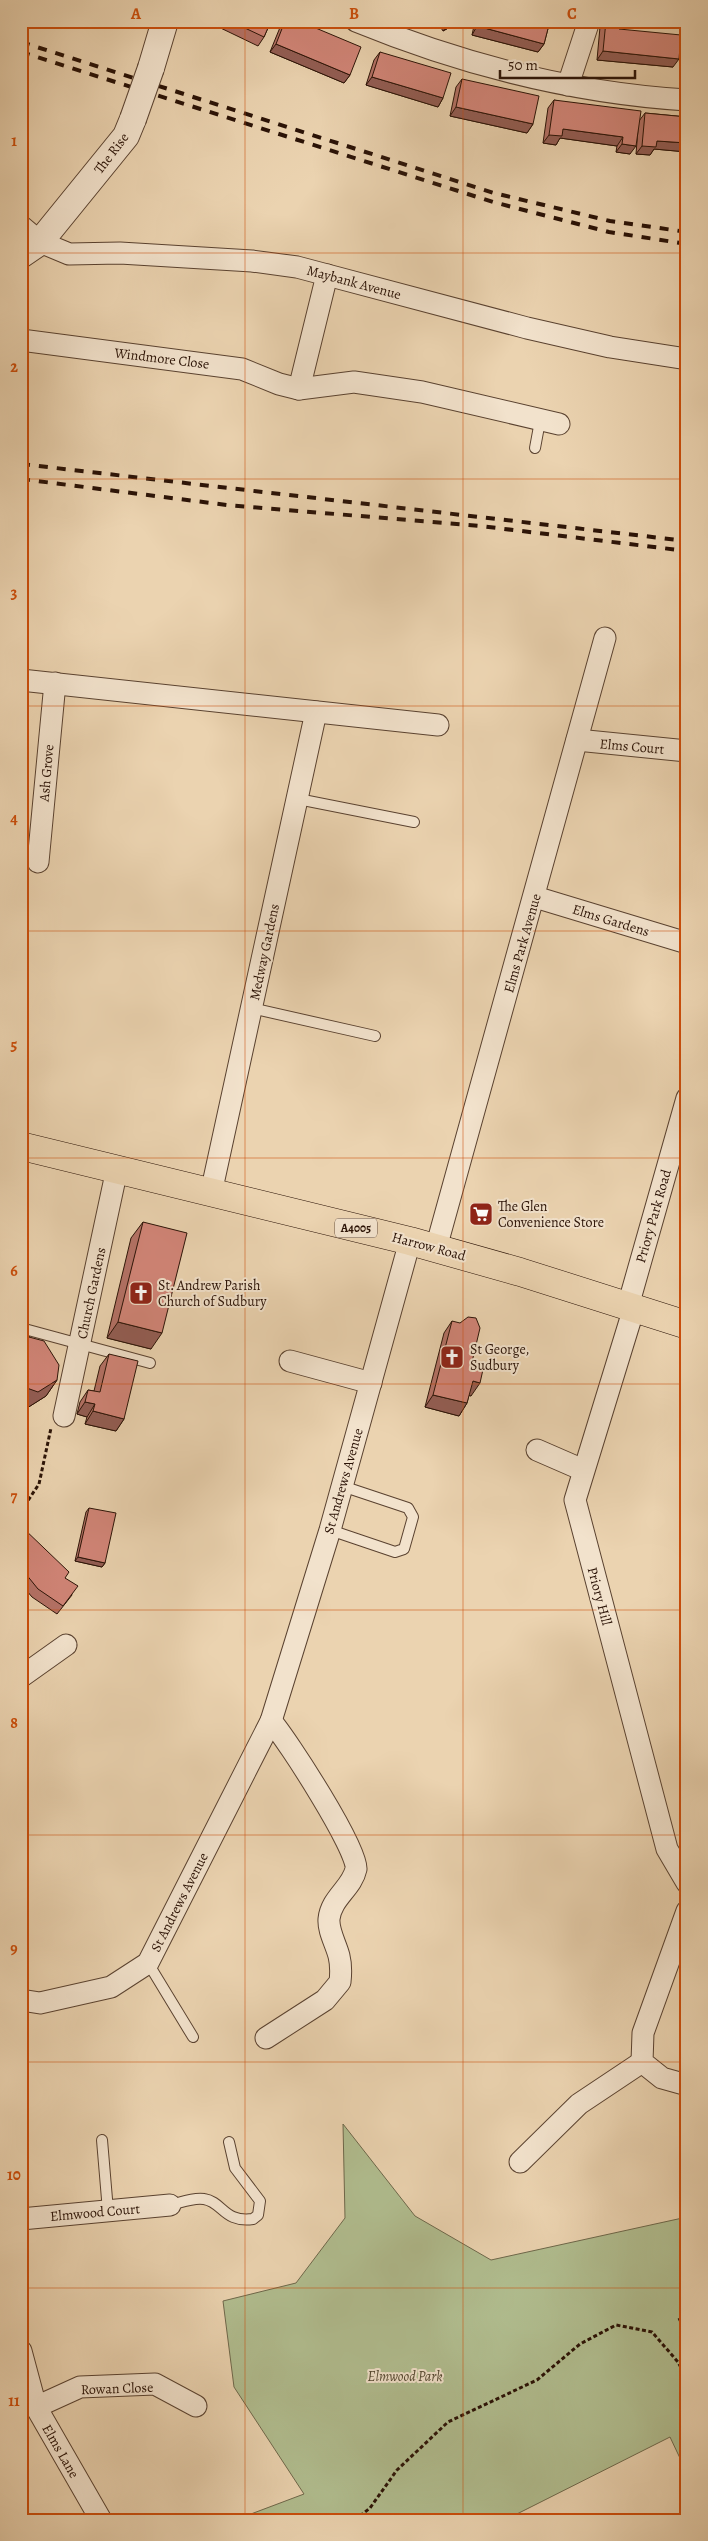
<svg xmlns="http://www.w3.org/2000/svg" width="708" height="2541" font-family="Alegreya,serif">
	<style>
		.green { fill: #b1be90; stroke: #6e684b }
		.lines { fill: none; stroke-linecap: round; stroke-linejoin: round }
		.service-casing { stroke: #5a4230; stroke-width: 12 }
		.minor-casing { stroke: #5a4230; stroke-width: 23 }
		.tertiary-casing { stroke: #5a4230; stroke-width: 28 }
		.primary-casing { stroke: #2a1206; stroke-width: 29 }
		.path { stroke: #2a1206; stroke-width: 3; stroke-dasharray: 4 2.5; stroke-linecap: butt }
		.service { stroke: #f2e2cc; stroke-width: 10 }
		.minor { stroke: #f2e2cc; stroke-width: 21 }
		.tertiary { stroke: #f2e2cc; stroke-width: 26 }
		.primary { stroke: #ebd3b0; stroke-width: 28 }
		.rail { stroke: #2a1206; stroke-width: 4; stroke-dasharray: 9 9; stroke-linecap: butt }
		.tertiary-bridge-casing { stroke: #5a4230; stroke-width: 28; stroke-linecap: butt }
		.tertiary-bridge { stroke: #f2e2cc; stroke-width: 26 }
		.wall { fill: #b57267; stroke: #2a1206 }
		.shaded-wall { fill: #935d54; stroke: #2a1206 }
		.building { fill: #d28578; stroke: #2a1206 }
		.grid { fill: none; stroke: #cc4e0b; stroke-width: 1; stroke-opacity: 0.55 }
		.labels { text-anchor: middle; stroke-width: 4; stroke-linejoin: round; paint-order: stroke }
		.shield { fill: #f2e2cc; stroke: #665041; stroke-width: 1 }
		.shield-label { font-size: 12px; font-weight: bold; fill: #2a1206 }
		.street-label { font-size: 14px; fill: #2a1206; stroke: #f2e2cc }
		.poi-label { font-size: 14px; fill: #2a1206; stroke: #f2e2cc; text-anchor: start }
		.park-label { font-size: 14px; font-style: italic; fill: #52462f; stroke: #f2e2cc }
		.neatline { fill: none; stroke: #cc4e0b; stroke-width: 2 }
		.grid-label { font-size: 16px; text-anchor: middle; font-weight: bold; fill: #cc4e0b }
	</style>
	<rect width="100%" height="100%" fill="#ebd3b0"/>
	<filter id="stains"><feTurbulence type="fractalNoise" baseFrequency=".004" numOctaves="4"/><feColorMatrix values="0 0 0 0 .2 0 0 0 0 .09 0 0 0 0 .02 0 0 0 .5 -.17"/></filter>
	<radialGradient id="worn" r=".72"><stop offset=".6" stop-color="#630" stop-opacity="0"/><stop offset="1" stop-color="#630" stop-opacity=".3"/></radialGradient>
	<polygon class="green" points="343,2124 415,2216 491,2260 687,2217 687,2473 670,2437 505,2520 235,2520 304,2494 234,2387 223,2301 296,2283 345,2218"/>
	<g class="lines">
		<g class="service-casing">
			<g id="service">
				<polyline points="535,448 540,421"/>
				<polyline points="298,799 414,822"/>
				<polyline points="251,1008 375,1036"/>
				<polyline points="21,1328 150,1363"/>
				<polyline points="330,1530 395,1552 404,1549 413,1517 408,1508 342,1486"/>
				<polyline points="148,1963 193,2037"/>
				<polyline points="102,2140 108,2211"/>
				<path d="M170,2205c10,-2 23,-8 34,-6 19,3 20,24 49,20l5,-4 2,-14 -25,-33 -6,-26"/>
			</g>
		</g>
		<g class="minor-casing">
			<g id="minor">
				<path d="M356,21c105,43 218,72 331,79"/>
				<polyline points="568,85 589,21"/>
				<polyline points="21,226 40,242 69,254 120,253 252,261 297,267 527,328 610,347 687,359"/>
				<polyline points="21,340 242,369 279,384 299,389 354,382 422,392 559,424"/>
				<polyline points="299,389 327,275"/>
				<polyline points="21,680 438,725"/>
				<polyline points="577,740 687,751"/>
				<polyline points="38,862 55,683"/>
				<polyline points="535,897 687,943"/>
				<polyline points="211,1193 316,712"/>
				<polyline points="436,1248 605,638"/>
				<polyline points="628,1306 687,1098"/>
				<polyline points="634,1308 575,1500 667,1849 687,1883"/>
				<polyline points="290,1361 371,1383"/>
				<polyline points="64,1416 117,1169"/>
				<polyline points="537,1450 583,1470"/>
				<polyline points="21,1677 66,1645"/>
				<polyline points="687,1911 643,2033 642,2062 662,2078 687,2085"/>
				<polyline points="21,2000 40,2003 111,1987 148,1963 271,1721 330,1530 410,1241"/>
				<path d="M266,2038l59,-38 15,-18c1,-9 1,-18 -1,-26 -3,-12 -11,-25 -10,-37 2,-21 23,-31 27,-50 3,-18 -69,-130 -85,-148"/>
				<polyline points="520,2162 579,2104 642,2062"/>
				<polyline points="21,2219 170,2205"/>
				<polyline points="21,2351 36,2407 101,2520"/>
				<polyline points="36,2407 80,2387 155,2384 196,2406"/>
			</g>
		</g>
		<g class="tertiary-casing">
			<g id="tertiary">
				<polyline points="151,68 165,21"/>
				<polyline points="21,255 40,242 126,136 133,119"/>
			</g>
		</g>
		<g class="primary-casing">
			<polyline id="primary" points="21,1146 410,1241 520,1272 687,1325"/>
		</g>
		<g class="path">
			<polyline points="21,1511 39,1484 51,1428"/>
			<polyline points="679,2318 687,2335"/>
			<polyline points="272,2520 286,2516 300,2520"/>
			<polyline points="355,2520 370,2508 397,2470 448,2422 537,2380 580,2344 616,2325 652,2332 678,2362 687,2379"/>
		</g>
		<use href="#service" class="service"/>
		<use href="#minor" class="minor"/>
		<use href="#tertiary" class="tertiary"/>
		<use href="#primary" class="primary"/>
		<g class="rail">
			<polyline points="21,42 494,193 610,221 687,232"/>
			<polyline points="21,52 493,202 609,232 687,244"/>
			<polyline points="21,464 687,541"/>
			<polyline points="21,479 227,505 480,526 687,551"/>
		</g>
		<g class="tertiary-bridge-casing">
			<polyline id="tertiary-bridge" points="133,119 151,68"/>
		</g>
		<use href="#tertiary-bridge" class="tertiary-bridge"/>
	</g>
	<g class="wall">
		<polygon points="206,21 271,21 264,37 258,46"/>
		<polygon points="284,21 299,21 350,75 344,83 270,52 281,25"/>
		<polygon points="426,21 461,21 443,31 438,23 430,28"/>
		<polygon points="475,21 550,21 544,44 538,52 472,35"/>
		<polygon points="604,21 620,21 619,29 673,67 597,60 600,27"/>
		<polygon points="687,46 687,69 685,69"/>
		<polygon points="380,52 443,98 438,107 366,85 374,60"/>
		<polygon points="462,79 533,124 527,133 450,116 456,87"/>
		<polygon points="554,100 639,121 645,113 687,117 687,152 654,149 650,155 636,154 638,129 630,154 616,152 617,146 560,138 556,145 543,143 548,108"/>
		<polygon points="143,1222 151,1349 107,1338 131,1238"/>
		<polygon points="452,1321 472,1362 471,1396 469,1395 467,1403 459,1416 425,1407 444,1333"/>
		<polygon points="21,1324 57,1380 46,1396 27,1408 21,1406"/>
		<polygon points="109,1354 124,1419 116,1431 85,1424 87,1417 77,1414 80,1402 88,1390 94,1391 100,1366"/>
		<polygon points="89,1508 105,1563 102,1567 75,1561 86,1512"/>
		<polygon points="21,1526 65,1578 72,1595 57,1614 32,1597 21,1584"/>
	</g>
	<g class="shaded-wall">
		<polygon points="434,21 439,21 438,23 430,28"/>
		<polygon points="452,21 461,21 443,31 449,23"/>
		<polygon points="477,26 544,44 538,52 472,35"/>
		<polygon points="276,44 350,75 344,83 270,52"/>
		<polygon points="603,51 679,59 673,67 597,60"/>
		<polygon points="372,77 443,98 438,107 366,85"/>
		<polygon points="456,107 533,124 527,133 450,116"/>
		<polygon points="563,129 623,137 617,146 560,138 556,145 543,143 549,135"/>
		<polygon points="657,141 687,143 687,152 654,149 650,155 636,154 642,146"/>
		<polygon points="622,144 636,146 630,154 616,152"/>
		<polygon points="118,1322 162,1333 151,1349 107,1338"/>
		<polygon points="57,1380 46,1396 27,1408 21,1406 21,1391 24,1387"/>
		<polygon points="473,1381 480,1383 471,1396 464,1394"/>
		<polygon points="433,1395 467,1403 459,1416 425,1407"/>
		<polygon points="85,1402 95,1404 87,1417 77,1414"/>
		<polygon points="93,1411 124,1419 116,1431 85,1424"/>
		<polygon points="78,1557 105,1563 102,1567 75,1561"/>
	</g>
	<g class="building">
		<polygon points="230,21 271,21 264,37"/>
		<polygon points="285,21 299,21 361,47 350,75 276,44"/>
		<polygon points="479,21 550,21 544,44 477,26"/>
		<polygon points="606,21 620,21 619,29 681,35 679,59 603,51"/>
		<polygon points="380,52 451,73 443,98 372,77"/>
		<polygon points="462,79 539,96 533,124 456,107"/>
		<polygon points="554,100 641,111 636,146 622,144 623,137 563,129 562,136 549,135"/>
		<polygon points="645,113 687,117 687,143 657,141 656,147 642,146"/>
		<polygon points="143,1222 187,1233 162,1333 118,1322"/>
		<polygon points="468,1317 476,1318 480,1328 472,1362 484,1365 480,1383 473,1381 467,1403 433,1395 452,1321 460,1323"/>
		<polygon points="21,1324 29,1337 44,1341 59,1365 57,1380 38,1392 24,1387 21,1382"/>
		<polygon points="109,1354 138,1361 124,1419 93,1411 95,1404 85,1402 88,1390 100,1392"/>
		<polygon points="89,1508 116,1513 105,1563 78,1557"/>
		<polygon points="21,1526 69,1572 65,1578 78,1586 63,1606 38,1589 21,1568"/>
	</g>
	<path class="grid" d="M245,21v2499M463,21v2499M21,253h666M21,479h666M21,706h666M21,931h666M21,1158h666M21,1384h666M21,1610h666M21,1835h666M21,2062h666M21,2288h666"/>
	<defs>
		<g id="supermarket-square" transform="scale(1.25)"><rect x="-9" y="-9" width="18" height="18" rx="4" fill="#8f2418" stroke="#f2e2cc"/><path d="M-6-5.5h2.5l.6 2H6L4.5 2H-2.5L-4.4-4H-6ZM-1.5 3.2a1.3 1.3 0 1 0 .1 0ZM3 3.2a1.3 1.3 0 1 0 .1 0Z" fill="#fff"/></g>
		<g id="church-square" transform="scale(1.25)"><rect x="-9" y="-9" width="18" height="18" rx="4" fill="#8f2418" stroke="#f2e2cc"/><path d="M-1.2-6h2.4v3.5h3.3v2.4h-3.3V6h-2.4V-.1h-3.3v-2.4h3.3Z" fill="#fff"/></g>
	</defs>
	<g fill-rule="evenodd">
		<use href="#supermarket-square" x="481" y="1214"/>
		<use href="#church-square" x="141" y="1293"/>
		<use href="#church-square" x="452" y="1357"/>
	</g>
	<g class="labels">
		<rect class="shield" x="335" y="1218.5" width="42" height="19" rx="4"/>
		<g class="shield-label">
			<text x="356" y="1232">A4005</text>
		</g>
		<g class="street-label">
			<text transform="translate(111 153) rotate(-53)" y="5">The Rise</text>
			<text transform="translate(354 282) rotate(15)" y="5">Maybank Avenue</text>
			<text transform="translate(162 358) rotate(7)" y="5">Windmore Close</text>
			<text transform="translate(632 746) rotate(5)" y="5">Elms Court</text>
			<text transform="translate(46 773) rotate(-85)" y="5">Ash Grove</text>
			<text transform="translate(611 920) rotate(17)" y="5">Elms Gardens</text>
			<text transform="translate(522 943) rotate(-74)" y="5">Elms Park Avenue</text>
			<text transform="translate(264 952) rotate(-78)" y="5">Medway Gardens</text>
			<text transform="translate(653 1216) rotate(-74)" y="5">Priory Park Road</text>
			<text transform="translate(429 1246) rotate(15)" y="5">Harrow Road</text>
			<text transform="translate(91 1293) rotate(-78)" y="5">Church Gardens</text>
			<text transform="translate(343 1481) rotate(-74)" y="5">St Andrews Avenue</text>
			<text transform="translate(600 1596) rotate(75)" y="5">Priory Hill</text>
			<text transform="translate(179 1902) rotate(-63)" y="5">St Andrews Avenue</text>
			<text transform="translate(95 2212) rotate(-5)" y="5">Elmwood Court</text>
			<text transform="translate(117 2388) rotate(-2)" y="5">Rowan Close</text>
			<text transform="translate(61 2451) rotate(60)" y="5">Elms Lane</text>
		</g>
		<g class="poi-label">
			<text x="498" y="1211">The Glen<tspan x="498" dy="16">Convenience Store</tspan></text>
			<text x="158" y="1290">St. Andrew Parish<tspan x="158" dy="16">Church of Sudbury</tspan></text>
			<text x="470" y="1354">St George,<tspan x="470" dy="16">Sudbury</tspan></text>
		</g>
		<g class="park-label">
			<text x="405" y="2381">Elmwood Park</text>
		</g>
	</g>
	<rect width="708" height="2541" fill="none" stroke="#ebd3b0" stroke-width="55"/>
	<path d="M500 70v8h135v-8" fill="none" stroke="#2a1206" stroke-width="2.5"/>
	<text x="508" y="70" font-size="15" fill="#2a1206" stroke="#f2e2cc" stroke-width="4" paint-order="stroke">50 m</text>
	<rect x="28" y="28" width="652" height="2486" class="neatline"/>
	<g class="grid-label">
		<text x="136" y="19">A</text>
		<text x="354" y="19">B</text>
		<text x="572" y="19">C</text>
		<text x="14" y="146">1</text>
		<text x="14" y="372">2</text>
		<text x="14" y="598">3</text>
		<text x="14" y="824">4</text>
		<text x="14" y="1050">5</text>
		<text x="14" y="1276">6</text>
		<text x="14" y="1502">7</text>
		<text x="14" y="1728">8</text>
		<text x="14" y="1954">9</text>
		<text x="14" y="2180">10</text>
		<text x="14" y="2406">11</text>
	</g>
	<rect width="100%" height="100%" filter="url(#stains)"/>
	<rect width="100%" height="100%" fill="url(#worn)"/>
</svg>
